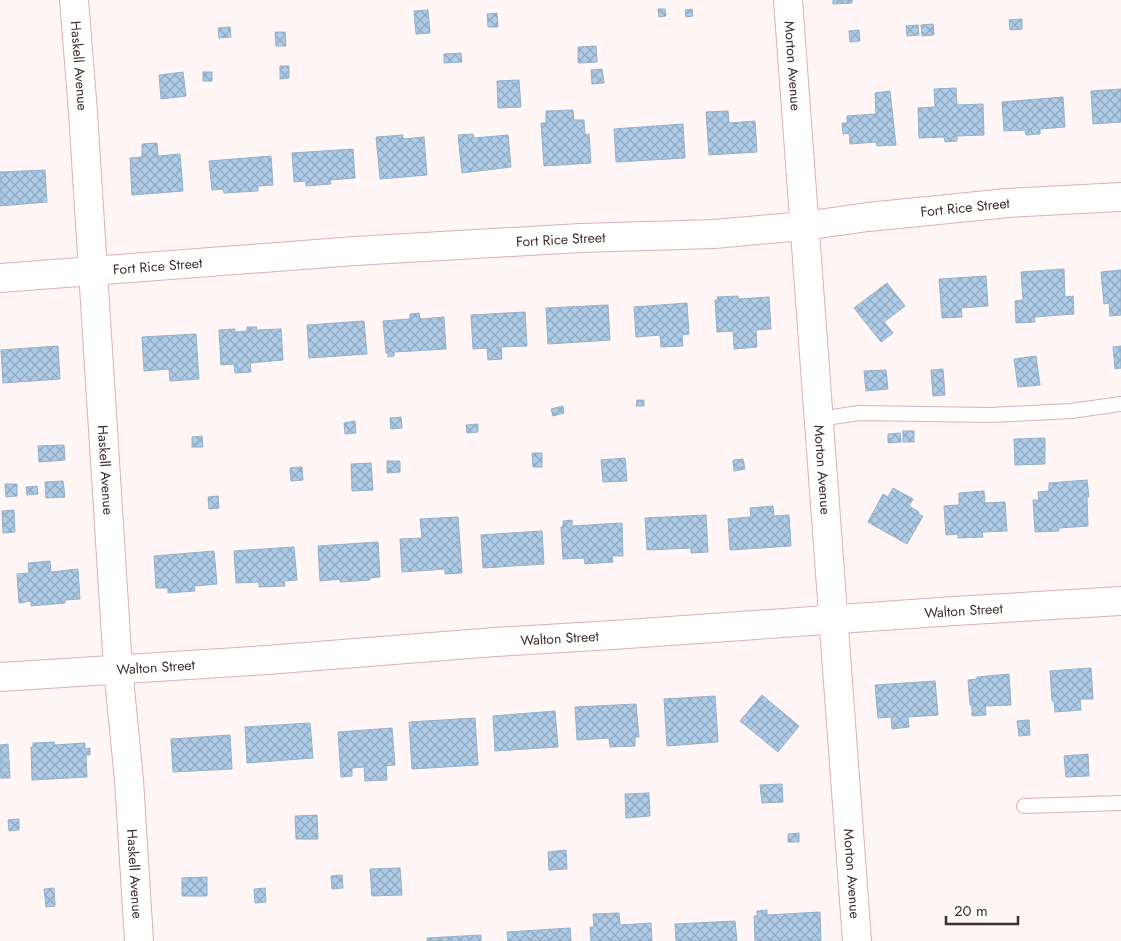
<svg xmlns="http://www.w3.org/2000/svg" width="1121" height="941" font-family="Jost,sans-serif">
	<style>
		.building { fill: url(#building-cross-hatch); stroke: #94b0cb }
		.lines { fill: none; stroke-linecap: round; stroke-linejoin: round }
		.lane-casing { stroke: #dbb1b0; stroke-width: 16 }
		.street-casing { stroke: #dbb1b0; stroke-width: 30 }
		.lane { stroke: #fff; stroke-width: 14 }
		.street { stroke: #fff; stroke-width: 28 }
		.labels { text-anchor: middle; stroke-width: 4; stroke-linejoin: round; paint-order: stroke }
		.street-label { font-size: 14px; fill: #3f2f2e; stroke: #fff }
	</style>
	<defs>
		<pattern id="building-cross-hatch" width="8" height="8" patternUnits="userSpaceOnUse" patternTransform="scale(1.25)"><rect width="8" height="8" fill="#aecce7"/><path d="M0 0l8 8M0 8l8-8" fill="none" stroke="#8fa6bc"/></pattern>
	</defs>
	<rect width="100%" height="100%" fill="#fff6f5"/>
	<g class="building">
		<polygon points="833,0 852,0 852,3 833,4"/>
		<polygon points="658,9 665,9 666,16 659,17"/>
		<polygon points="692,9 693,16 686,17 685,10"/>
		<polygon points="428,10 430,33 416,34 414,11"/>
		<polygon points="497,13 498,27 488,27 487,14"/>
		<polygon points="1022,19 1022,29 1010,30 1009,20"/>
		<polygon points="933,24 934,35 922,36 921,25"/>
		<polygon points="918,25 919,35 907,36 906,26"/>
		<polygon points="230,27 231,37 219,38 218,28"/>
		<polygon points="859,30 860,41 850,42 849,31"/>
		<polygon points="275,32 285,32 286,46 276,46"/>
		<polygon points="596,46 597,62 578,63 578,47"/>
		<polygon points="461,53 462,62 444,63 444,54"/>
		<polygon points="280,66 289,66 289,78 280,79"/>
		<polygon points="602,69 604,83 592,84 591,70"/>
		<polygon points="183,72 186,96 161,99 159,75"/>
		<rect x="203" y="72" width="9" height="9"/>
		<polygon points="519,80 521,107 498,108 497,81"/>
		<polygon points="956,88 957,105 983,104 984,135 957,136 957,141 945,142 944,137 919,138 918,108 935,107 934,89"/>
		<polygon points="1121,89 1121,122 1093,124 1091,91"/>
		<polygon points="890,91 896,145 877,146 876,142 850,144 849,133 843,134 842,123 847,123 847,116 876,114 875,93"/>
		<polygon points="1063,97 1065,127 1040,129 1040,134 1026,135 1025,130 1004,131 1002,102"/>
		<polygon points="573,110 574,120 584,120 585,135 589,134 591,163 544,166 541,123 546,123 546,111"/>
		<polygon points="728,111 729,123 755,121 757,152 709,155 706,112"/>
		<polygon points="683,124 685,158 616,162 614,129"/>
		<polygon points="473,134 474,138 508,135 511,167 462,173 458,135"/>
		<polygon points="403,135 403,139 424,137 427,175 380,179 376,137"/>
		<polygon points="157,143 158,156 180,154 183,191 132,195 130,158 142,157 142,144"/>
		<polygon points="353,149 355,178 330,180 331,184 306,186 306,181 294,182 292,153"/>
		<polygon points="271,156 273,185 258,186 258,191 224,193 223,189 212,190 209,161"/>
		<polygon points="45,170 47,202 0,206 0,172"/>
		<polygon points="1064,269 1065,297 1073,296 1074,314 1034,317 1035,322 1016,323 1015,301 1023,300 1021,272"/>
		<polygon points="1121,270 1121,315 1110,316 1109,303 1104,304 1101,272"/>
		<polygon points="986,276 988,306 961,308 962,317 942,318 939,279"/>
		<polygon points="887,283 905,306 884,322 893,333 881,342 854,308"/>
		<polygon points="738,296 738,299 769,297 771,329 756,330 757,347 734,349 733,331 717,332 715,300 718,300 717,297"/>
		<polygon points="687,303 689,334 682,335 683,346 661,347 660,335 636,337 634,307"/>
		<polygon points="608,305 610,340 548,344 546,308"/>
		<polygon points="525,312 527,346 501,347 502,359 488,360 487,348 473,349 471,315"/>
		<polygon points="419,313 420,318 422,319 444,317 446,349 394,352 394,356 388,357 388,353 386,353 383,321 410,319 410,314"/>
		<polygon points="364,321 367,354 309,358 307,325"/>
		<polygon points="247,327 257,327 256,330 281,329 283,360 250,363 251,372 235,373 234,364 221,365 219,330 235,329 235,332 247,331"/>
		<polygon points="196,334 199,379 170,381 169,369 144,371 142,337"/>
		<polygon points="58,346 60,379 3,383 1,350"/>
		<polygon points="1121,346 1121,368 1115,369 1113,347"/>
		<polygon points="1036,356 1040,385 1018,387 1014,359"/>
		<polygon points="943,369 945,395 933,396 931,370"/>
		<polygon points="886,370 888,389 866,391 864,371"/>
		<polygon points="637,400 644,400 644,406 636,406"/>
		<polygon points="563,406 564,413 553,416 551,409"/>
		<polygon points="401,417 402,428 391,429 390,418"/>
		<polygon points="355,421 356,433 345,434 344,423"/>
		<polygon points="478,424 478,432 467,433 466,425"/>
		<rect x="903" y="431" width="11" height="11"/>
		<polygon points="900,433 901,442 888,443 888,434"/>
		<polygon points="202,436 203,447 192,447 192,437"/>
		<polygon points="1045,438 1045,464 1015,465 1014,439"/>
		<polygon points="64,445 65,460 39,462 38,446"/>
		<polygon points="532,453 542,453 542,467 533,467"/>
		<polygon points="625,458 627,481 603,482 601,460"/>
		<polygon points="743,459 745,469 734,471 733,460"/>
		<polygon points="387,461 400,461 400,472 387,473"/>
		<polygon points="371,463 373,490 352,491 351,464"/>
		<polygon points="302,467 303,480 291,481 290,468"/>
		<polygon points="1087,480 1089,497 1087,497 1088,526 1059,528 1059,531 1035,532 1033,500 1039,500 1038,492 1049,491 1049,483"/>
		<polygon points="63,481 65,497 46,498 45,482"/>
		<polygon points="5,484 17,484 17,496 6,497"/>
		<polygon points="37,486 38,494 27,495 26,487"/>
		<polygon points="893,488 913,499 909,506 919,512 918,514 923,516 907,544 868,522 883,494 888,497"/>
		<polygon points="984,491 985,503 1005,502 1007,531 982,532 983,537 958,538 958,534 946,535 944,506 959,505 959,493"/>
		<polygon points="218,496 219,508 209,509 208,497"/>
		<polygon points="773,506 774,516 789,515 791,546 730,550 728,519 751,517 750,508"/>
		<polygon points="14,510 15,532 3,533 2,511"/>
		<polygon points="706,515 708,552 691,553 691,548 647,550 645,518"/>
		<polygon points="458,517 462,573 445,574 445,569 402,572 400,539 422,538 420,519"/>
		<polygon points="572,520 572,526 622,523 623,556 612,556 613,562 585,564 584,558 563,559 561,527 563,526 563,521"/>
		<polygon points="542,531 544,564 483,568 481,535"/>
		<polygon points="378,542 380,577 370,578 370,580 340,582 340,579 320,581 318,546"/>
		<polygon points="294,547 297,580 284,581 285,586 259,587 259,582 236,583 234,551"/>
		<polygon points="214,551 217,584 194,586 195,591 168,593 168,588 156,588 154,556"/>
		<polygon points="50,561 51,572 78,569 80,599 65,600 65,603 31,606 31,601 19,603 17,574 29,573 28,563"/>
		<polygon points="1091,668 1093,699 1080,699 1081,710 1055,712 1054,701 1052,701 1050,671"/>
		<polygon points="1009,674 1011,705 985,706 986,715 972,716 972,705 970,705 968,680 977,679 977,677"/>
		<polygon points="935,681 938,715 908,717 909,727 892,729 891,717 878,718 875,685"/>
		<polygon points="762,695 799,726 778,752 740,721"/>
		<polygon points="715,696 718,742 667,746 664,699"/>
		<polygon points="636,704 639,737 635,737 635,746 610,747 609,738 577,740 575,707"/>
		<polygon points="555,711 558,747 495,751 493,716"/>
		<polygon points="475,718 478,765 412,769 409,722"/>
		<polygon points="1029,720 1030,735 1019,736 1017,721"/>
		<polygon points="310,723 313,758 247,763 245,727"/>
		<polygon points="392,728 395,765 386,766 387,780 365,781 364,767 352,768 352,776 341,777 338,732"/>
		<polygon points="230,735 232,769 173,772 171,739"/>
		<polygon points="54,742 54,745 85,743 85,749 90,748 90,755 86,755 87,777 32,780 31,747 33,747 33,743"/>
		<polygon points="8,744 10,778 0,778 0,745"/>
		<polygon points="1088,754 1089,776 1066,777 1064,756"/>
		<polygon points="782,784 783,802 762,803 760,785"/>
		<polygon points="649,793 650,816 626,818 625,794"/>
		<polygon points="317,815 318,839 296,839 295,816"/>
		<polygon points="19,819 19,830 9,831 8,820"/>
		<polygon points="799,833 799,842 788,842 788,834"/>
		<polygon points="566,850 567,869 549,870 548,852"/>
		<polygon points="400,868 402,895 372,896 370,869"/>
		<polygon points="342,875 343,888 332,889 331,876"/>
		<polygon points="207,877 207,896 182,896 182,878"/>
		<polygon points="54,888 55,906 46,907 44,889"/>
		<polygon points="265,888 266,902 255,903 254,889"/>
		<polygon points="767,910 767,915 820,912 821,941 755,941 754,916 757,916 757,911"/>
		<polygon points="619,913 620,925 651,923 652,941 591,941 590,927 594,927 593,914"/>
		<polygon points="735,921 737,941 676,941 675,924"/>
		<polygon points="570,928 571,941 508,941 507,932"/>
		<polygon points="481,935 481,941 427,941 427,938"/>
	</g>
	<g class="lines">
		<g class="lane-casing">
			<g id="lane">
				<polyline points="819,419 859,413 990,415 1071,411 1121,404"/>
				<polyline points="1024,806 1121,803"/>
			</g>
		</g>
		<g class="street-casing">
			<g id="street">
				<path id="s1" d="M74,0l9,112 35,556 11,112 10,161"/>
				<path id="s2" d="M788,0l69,941"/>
				<path id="s3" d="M0,278l355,-27 226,-13 133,-4 90,-8 64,-9 140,-14 113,-6"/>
				<path id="s4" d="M0,677l267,-17 228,-18 118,-7 341,-24 167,-10"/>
			</g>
		</g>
		<use href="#lane" class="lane"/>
		<use href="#street" class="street"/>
	</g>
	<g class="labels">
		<g class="street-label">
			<text dy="5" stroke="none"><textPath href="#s1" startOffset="66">Haskell Avenue</textPath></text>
			<text dy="5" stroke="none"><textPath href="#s2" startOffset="66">Morton Avenue</textPath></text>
			<text dy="5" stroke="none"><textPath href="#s3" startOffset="968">Fort Rice Street</textPath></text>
			<text dy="5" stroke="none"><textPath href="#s3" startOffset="562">Fort Rice Street</textPath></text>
			<text dy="5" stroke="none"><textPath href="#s3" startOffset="158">Fort Rice Street</textPath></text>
			<text dy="5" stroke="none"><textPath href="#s1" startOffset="471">Haskell Avenue</textPath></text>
			<text dy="5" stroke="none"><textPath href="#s2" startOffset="471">Morton Avenue</textPath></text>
			<text dy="5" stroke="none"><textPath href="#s4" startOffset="966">Walton Street</textPath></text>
			<text dy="5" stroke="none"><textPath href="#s4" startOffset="561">Walton Street</textPath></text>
			<text dy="5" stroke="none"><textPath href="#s4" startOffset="156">Walton Street</textPath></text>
			<text dy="5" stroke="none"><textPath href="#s1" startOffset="876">Haskell Avenue</textPath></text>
			<text dy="5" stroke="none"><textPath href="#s2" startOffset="876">Morton Avenue</textPath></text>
		</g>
	</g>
	<path d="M946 916v8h72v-8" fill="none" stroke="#3f2f2e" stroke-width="2.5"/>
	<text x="954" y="916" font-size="15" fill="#3f2f2e" stroke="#ffffff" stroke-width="4" paint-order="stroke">20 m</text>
</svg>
